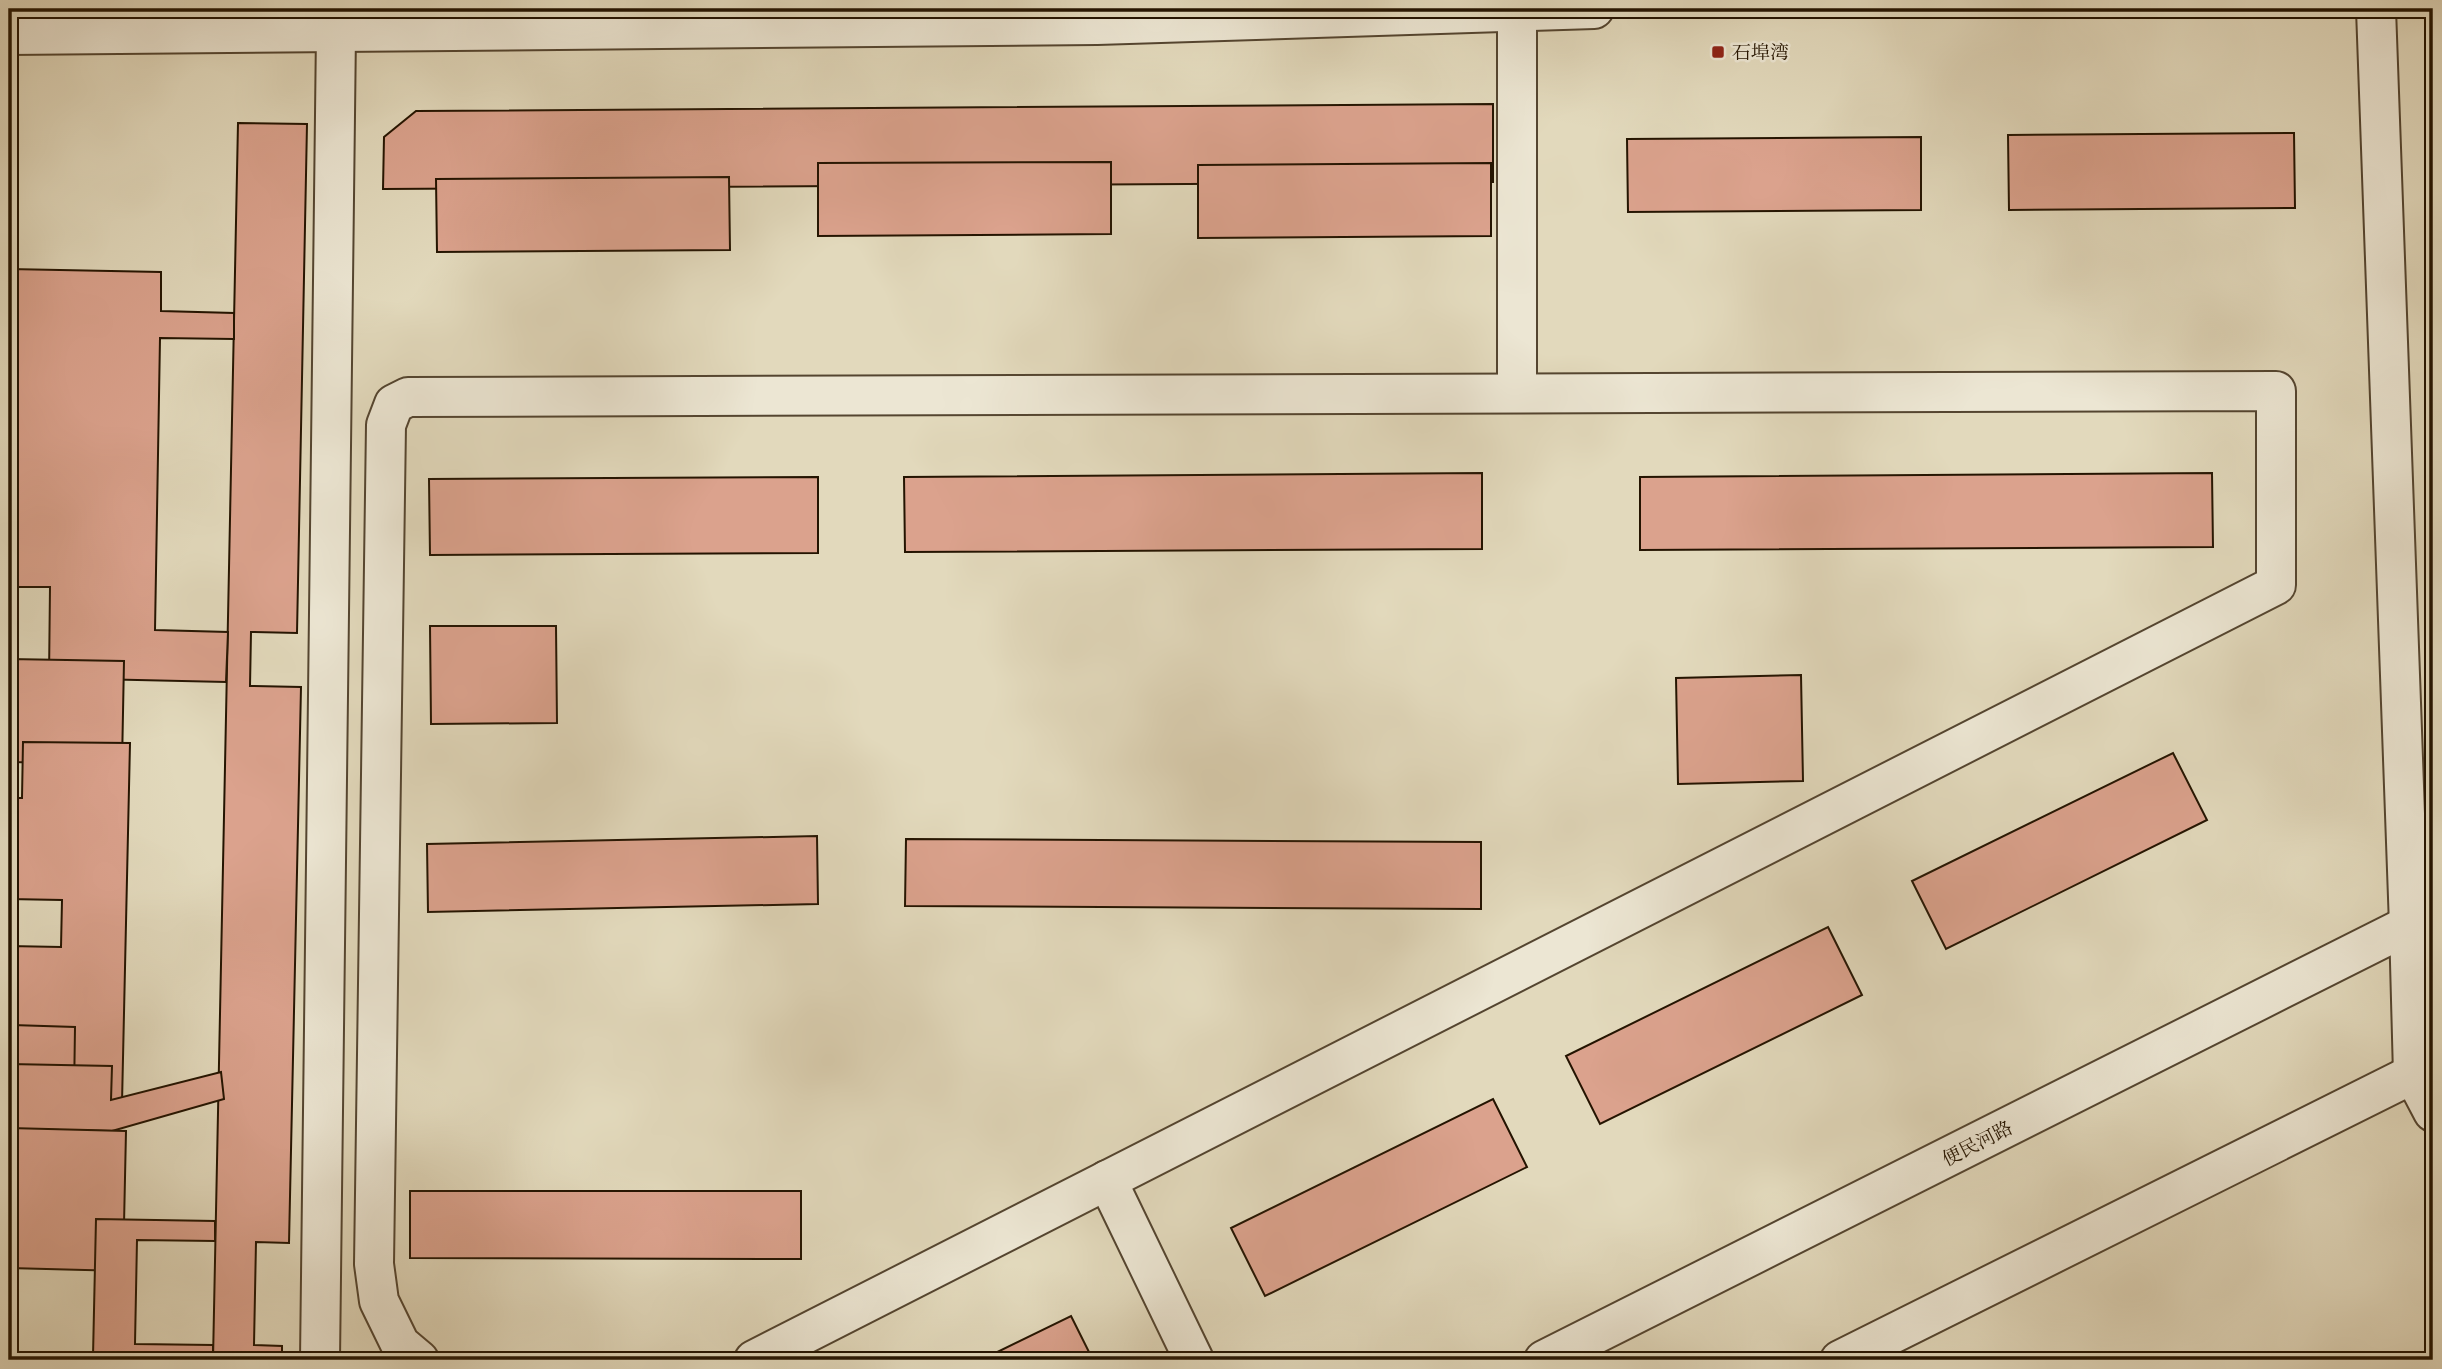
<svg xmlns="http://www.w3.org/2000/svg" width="2442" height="1369" font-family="'IM FELL French Canon','Noto Serif SC',serif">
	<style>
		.building { fill: #dba28d; stroke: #241401; stroke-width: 2 }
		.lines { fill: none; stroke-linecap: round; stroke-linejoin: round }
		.minor-casing { stroke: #544530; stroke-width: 42 }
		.minor { stroke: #ece6d3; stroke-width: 38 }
		.poi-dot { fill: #8f2418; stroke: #ece6d3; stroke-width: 2.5 }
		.labels { text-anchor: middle; stroke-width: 5; stroke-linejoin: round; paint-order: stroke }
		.poi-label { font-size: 19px; fill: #241401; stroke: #ece6d3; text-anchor: start }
		.street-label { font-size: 19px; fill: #241401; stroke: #ece6d3 }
	</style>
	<rect width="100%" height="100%" fill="#e2d9bc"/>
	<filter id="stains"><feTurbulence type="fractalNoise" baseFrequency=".00286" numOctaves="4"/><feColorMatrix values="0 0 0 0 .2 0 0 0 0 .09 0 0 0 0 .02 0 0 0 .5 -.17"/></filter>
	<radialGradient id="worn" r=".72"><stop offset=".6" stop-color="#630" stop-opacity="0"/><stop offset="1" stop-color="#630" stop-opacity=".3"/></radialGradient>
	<g class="building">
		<polygon points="1493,104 1493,182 383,189 384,137 416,111"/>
		<polygon points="238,123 307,124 297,633 251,632 250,686 301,687 289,1243 256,1242 254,1345 282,1346 282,1360 213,1360"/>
		<polygon points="2294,133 2295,208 2009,210 2008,135"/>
		<polygon points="1921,137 1921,210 1628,212 1627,139"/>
		<polygon points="1111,162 1111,234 818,236 818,163"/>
		<polygon points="1491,163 1491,236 1198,238 1198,165"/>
		<polygon points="729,177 730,250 437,252 436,179"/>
		<polygon points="9,269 161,272 161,311 234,313 234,339 160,338 155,630 228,632 226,682 49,678 50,587 9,587"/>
		<polygon points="1482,473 1482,549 905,552 904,477"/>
		<polygon points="2212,473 2213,547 1640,550 1640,477"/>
		<polygon points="818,477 818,553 430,555 429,479"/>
		<polygon points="430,626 556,626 557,723 431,724"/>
		<polygon points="9,659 124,661 122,764 9,762"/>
		<polygon points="1801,675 1803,781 1678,784 1676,678"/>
		<polygon points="23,742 130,743 122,1103 58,1102 59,1044 9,1043 9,946 61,947 62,900 9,899 9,798 22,798"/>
		<polygon points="2173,753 2207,820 1946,949 1912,881"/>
		<polygon points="817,836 818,904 428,912 427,844"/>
		<polygon points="906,839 1481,842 1481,909 905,906"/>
		<polygon points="1828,927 1862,995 1600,1124 1566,1056"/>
		<polygon points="12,1025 75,1027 74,1095 11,1094"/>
		<polygon points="9,1064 112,1066 111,1100 221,1072 224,1099 112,1131 9,1129"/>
		<polygon points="1493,1099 1527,1167 1265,1296 1231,1228"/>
		<polygon points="9,1128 126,1131 123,1271 9,1268"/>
		<polygon points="410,1191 801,1191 801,1259 410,1258"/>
		<polygon points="96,1219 215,1221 215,1241 137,1240 135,1344 213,1345 213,1360 9,1360 9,1354 93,1356"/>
		<polygon points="1071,1316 1093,1360 981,1360"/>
	</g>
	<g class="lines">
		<g class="minor-casing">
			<g id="minor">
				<polyline points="2376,9 2409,925 2413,1074 2433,1112"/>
				<polyline points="1517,11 1517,393"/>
				<polyline points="9,35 1097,25 1594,9"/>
				<polyline points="1107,1180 1194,1360"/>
				<polyline points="320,1360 336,32"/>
				<polyline points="419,1360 400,1344 379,1301 374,1264 386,425 394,404 408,397 2276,391 2276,585 754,1360"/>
				<polyline points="1544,1360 2409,925"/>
				<polyline points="1840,1360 2413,1074"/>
			</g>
		</g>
		<use href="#minor" class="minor"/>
	</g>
	<rect class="poi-dot" x="1711" y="45" width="14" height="14" rx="3.5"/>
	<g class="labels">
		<g class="poi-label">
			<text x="1732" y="59">石埠湾</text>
		</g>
		<g class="street-label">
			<text transform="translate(1977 1143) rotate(-27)" y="7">便民河路</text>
		</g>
	</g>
	<rect width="2442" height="1369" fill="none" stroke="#e2d9bc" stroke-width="35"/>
	<rect x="10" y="10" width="2421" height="1348" fill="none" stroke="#241401" stroke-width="3.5"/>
	<rect x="18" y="18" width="2407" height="1334" fill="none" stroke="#241401" stroke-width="2"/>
	<rect width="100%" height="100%" filter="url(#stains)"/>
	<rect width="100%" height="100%" fill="url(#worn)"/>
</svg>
